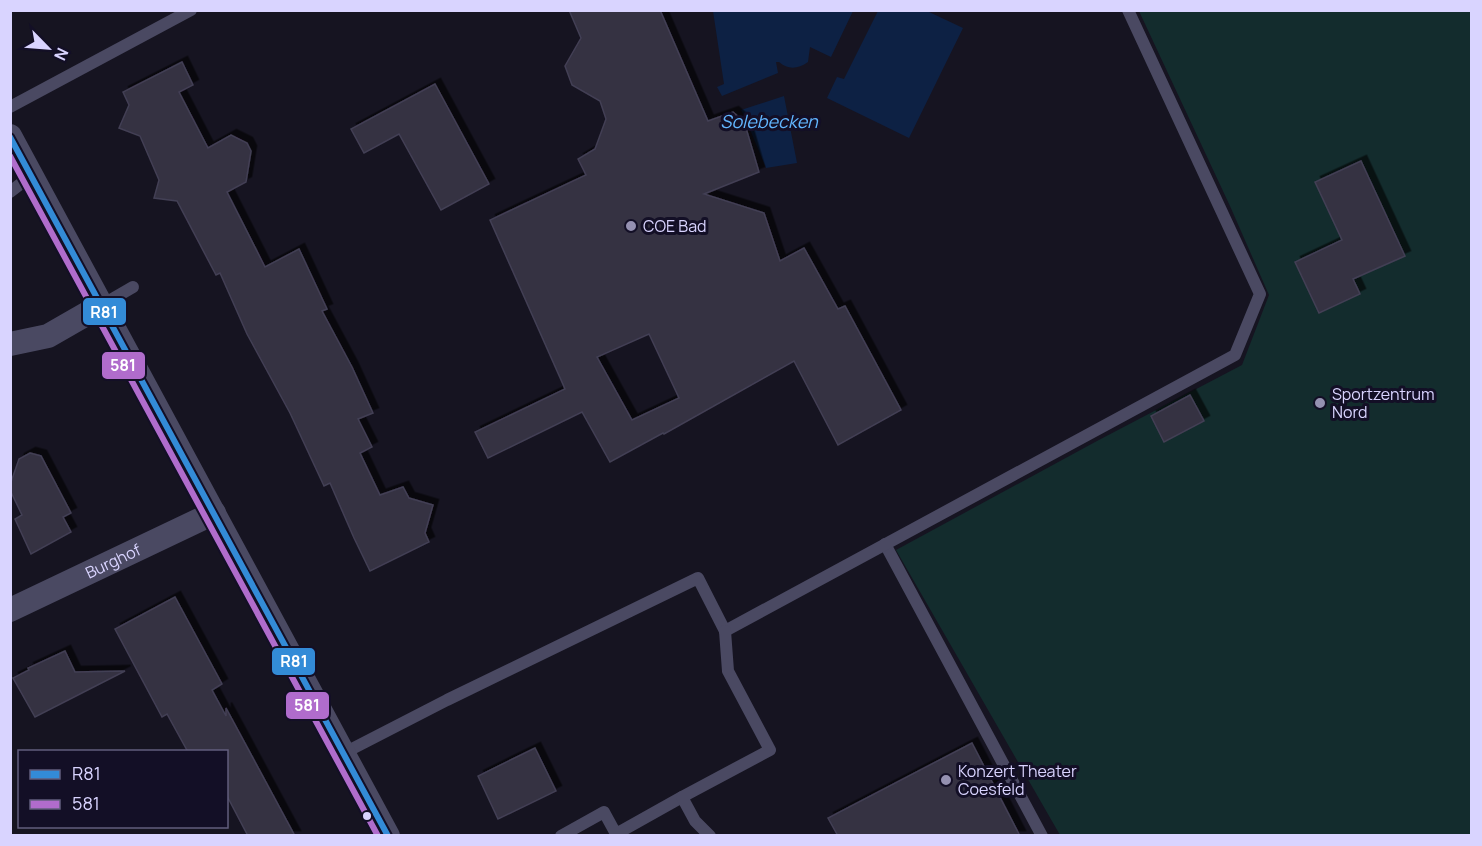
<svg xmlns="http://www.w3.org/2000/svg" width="1482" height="846" font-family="Manrope,sans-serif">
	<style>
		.green { fill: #132c2d }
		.water { fill: #0d2144 }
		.building { fill: #343243; stroke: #433f54; stroke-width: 1.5; fill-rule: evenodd; filter: url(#shadow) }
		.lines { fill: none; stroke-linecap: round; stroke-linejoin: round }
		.lane { stroke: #4a4962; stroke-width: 12 }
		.street { stroke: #4a4962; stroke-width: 24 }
		.bus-1-casing { stroke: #130f26; stroke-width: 10 }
		.bus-2-casing { stroke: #130f26; stroke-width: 10 }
		.bus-1 { stroke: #338bd7; stroke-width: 6 }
		.bus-2 { stroke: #b06ccc; stroke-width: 6 }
		.poi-dot { fill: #9591b1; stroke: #130f26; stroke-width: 2 }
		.bus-dot { fill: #d9d4ff; stroke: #130f26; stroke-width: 2 }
		.labels { text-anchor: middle; stroke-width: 6; stroke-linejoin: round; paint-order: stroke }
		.poi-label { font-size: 16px; fill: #d9d4ff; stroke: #130f26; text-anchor: start }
		.street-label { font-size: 16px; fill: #d9d4ff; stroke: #130f26 }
		.water-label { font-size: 18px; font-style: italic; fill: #62b6ff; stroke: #130f26 }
		.line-badge { stroke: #130f26; stroke-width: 2 }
		.badge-label { font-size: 16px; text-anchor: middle; font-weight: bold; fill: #fff }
	</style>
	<defs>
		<filter id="shadow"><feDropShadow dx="5.5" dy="-5.5" stdDeviation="0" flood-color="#0009"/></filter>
	</defs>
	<rect width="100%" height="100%" fill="#161421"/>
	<polygon class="green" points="1139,11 1471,11 1471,835 1060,835 896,550 1097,441 1242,365 1269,295 1230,206"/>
	<g class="water">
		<path d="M713,11h140l-22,46 -21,-10 -2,15c-10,7 -20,8 -29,0h-3l2,11 -56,23 -5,-9 7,-3z"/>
		<polygon points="878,11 927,11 963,28 909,138 827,98 837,77 844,79"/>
		<polygon points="784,96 797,163 766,168 749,127 746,128 733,127 741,119 746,119 741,110"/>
	</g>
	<g class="building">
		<path d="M569,10h91l48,111 25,-9 8,7 5,9 13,44 -55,22 60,19 16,48 24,-13 34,61 7,-3 56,104 -63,35 -44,-84 -130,73 -1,-1 -53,29 -28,-50 -94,46 -13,-26 90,-43 -75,-169 96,-45 -8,-16 17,-10 11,-30 -6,-18 -28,-16 -7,-19 16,-28zM649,334l30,64 -47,22 -35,-63z"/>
		<polygon points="182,62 193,85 179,92 208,148 231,135 247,143 251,151 246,182 227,192 265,267 299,249 327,309 322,311 352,367 373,413 358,419 372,447 360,453 380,495 403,487 409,498 433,505 425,533 429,542 370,571 354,538 330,483 324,486 290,413 247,334 220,273 216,275 177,201 154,198 159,180 140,136 119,128 129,105 123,92"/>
		<polygon points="435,84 489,184 441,210 399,134 364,153 351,129"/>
		<polygon points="1361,161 1405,256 1353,279 1360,294 1319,313 1295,262 1342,240 1315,182"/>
		<polygon points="1190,395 1204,421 1164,442 1151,416"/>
		<polygon points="30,453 41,456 71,513 63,517 71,532 31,554 15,519 22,515 10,490 10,485 19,459"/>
		<polygon points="175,597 222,684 212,690 226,716 226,708 295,836 248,836 226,794 226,752 188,752 167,714 162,717 115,629"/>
		<polygon points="65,651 75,672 125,671 35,717 13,678 29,670 28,668"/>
		<polygon points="972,743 1020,836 838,836 828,818"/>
		<polygon points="535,748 556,791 498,819 478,776"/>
	</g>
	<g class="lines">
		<g class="lane">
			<polyline points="10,107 191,10"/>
			<polyline points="10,192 32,175"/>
			<polyline points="102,305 133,287"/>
			<polyline points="885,544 1042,836"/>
			<polyline points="344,753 447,700 698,578 725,631 1235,355 1260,294 1128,10"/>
			<polyline points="561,836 604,812 616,834 682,797"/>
			<polyline points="710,836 695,821 682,797 770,750 728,671 725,631"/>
		</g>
		<g class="street">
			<polyline points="10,136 388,836"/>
			<polyline points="10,344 48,336 102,305"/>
			<path id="s1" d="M10,610l204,-97"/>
		</g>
		<g class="bus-1-casing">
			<polyline id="bus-1" points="10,137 388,836"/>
		</g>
		<g class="bus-2-casing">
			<polyline id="bus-2" points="10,156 378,836"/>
		</g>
		<use href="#bus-1" class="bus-1"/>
		<use href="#bus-2" class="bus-2"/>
	</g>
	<g class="poi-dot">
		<circle cx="631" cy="226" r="6"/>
		<circle cx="1320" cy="403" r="6"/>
		<circle cx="946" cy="780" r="6"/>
	</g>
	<circle class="bus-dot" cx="367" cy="816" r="5"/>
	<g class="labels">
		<g class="poi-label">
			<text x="643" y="232">COE Bad</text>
			<text x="1332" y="400">Sportzentrum<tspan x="1332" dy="18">Nord</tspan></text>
			<text x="958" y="777">Konzert Theater<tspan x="958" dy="18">Coesfeld</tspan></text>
		</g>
		<g class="street-label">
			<text dy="6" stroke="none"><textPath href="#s1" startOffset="114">Burghof</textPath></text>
		</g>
		<g class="water-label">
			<text x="769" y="128">Solebecken</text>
		</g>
	</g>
	<g class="line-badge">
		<rect x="82" y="297" width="45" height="29" rx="6" fill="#338bd7"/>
		<rect x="101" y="351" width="45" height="29" rx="6" fill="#b06ccc"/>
		<rect x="271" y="647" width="45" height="29" rx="6" fill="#338bd7"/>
		<rect x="285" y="691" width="45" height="29" rx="6" fill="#b06ccc"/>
	</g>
	<g class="badge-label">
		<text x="104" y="318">R81</text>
		<text x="123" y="371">581</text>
		<text x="294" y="667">R81</text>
		<text x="307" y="711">581</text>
	</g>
	<rect width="1482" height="846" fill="none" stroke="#d9d4ff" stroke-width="24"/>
	<rect x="18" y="750" width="210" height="78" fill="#130f26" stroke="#625e7d" stroke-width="1.5"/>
	<rect x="30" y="770" width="30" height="9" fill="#338bd7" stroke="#625e7d" stroke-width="1.5"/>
	<text x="72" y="780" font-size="18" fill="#d9d4ff">R81</text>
	<rect x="30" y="800" width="30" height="9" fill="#b06ccc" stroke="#625e7d" stroke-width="1.5"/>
	<text x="72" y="810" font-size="18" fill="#d9d4ff">581</text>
	<g transform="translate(48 48) rotate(115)" stroke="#130f26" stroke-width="4.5" paint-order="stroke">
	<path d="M0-4.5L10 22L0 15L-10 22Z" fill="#d9d4ff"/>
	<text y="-9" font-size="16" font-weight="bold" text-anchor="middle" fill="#d9d4ff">N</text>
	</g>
</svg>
